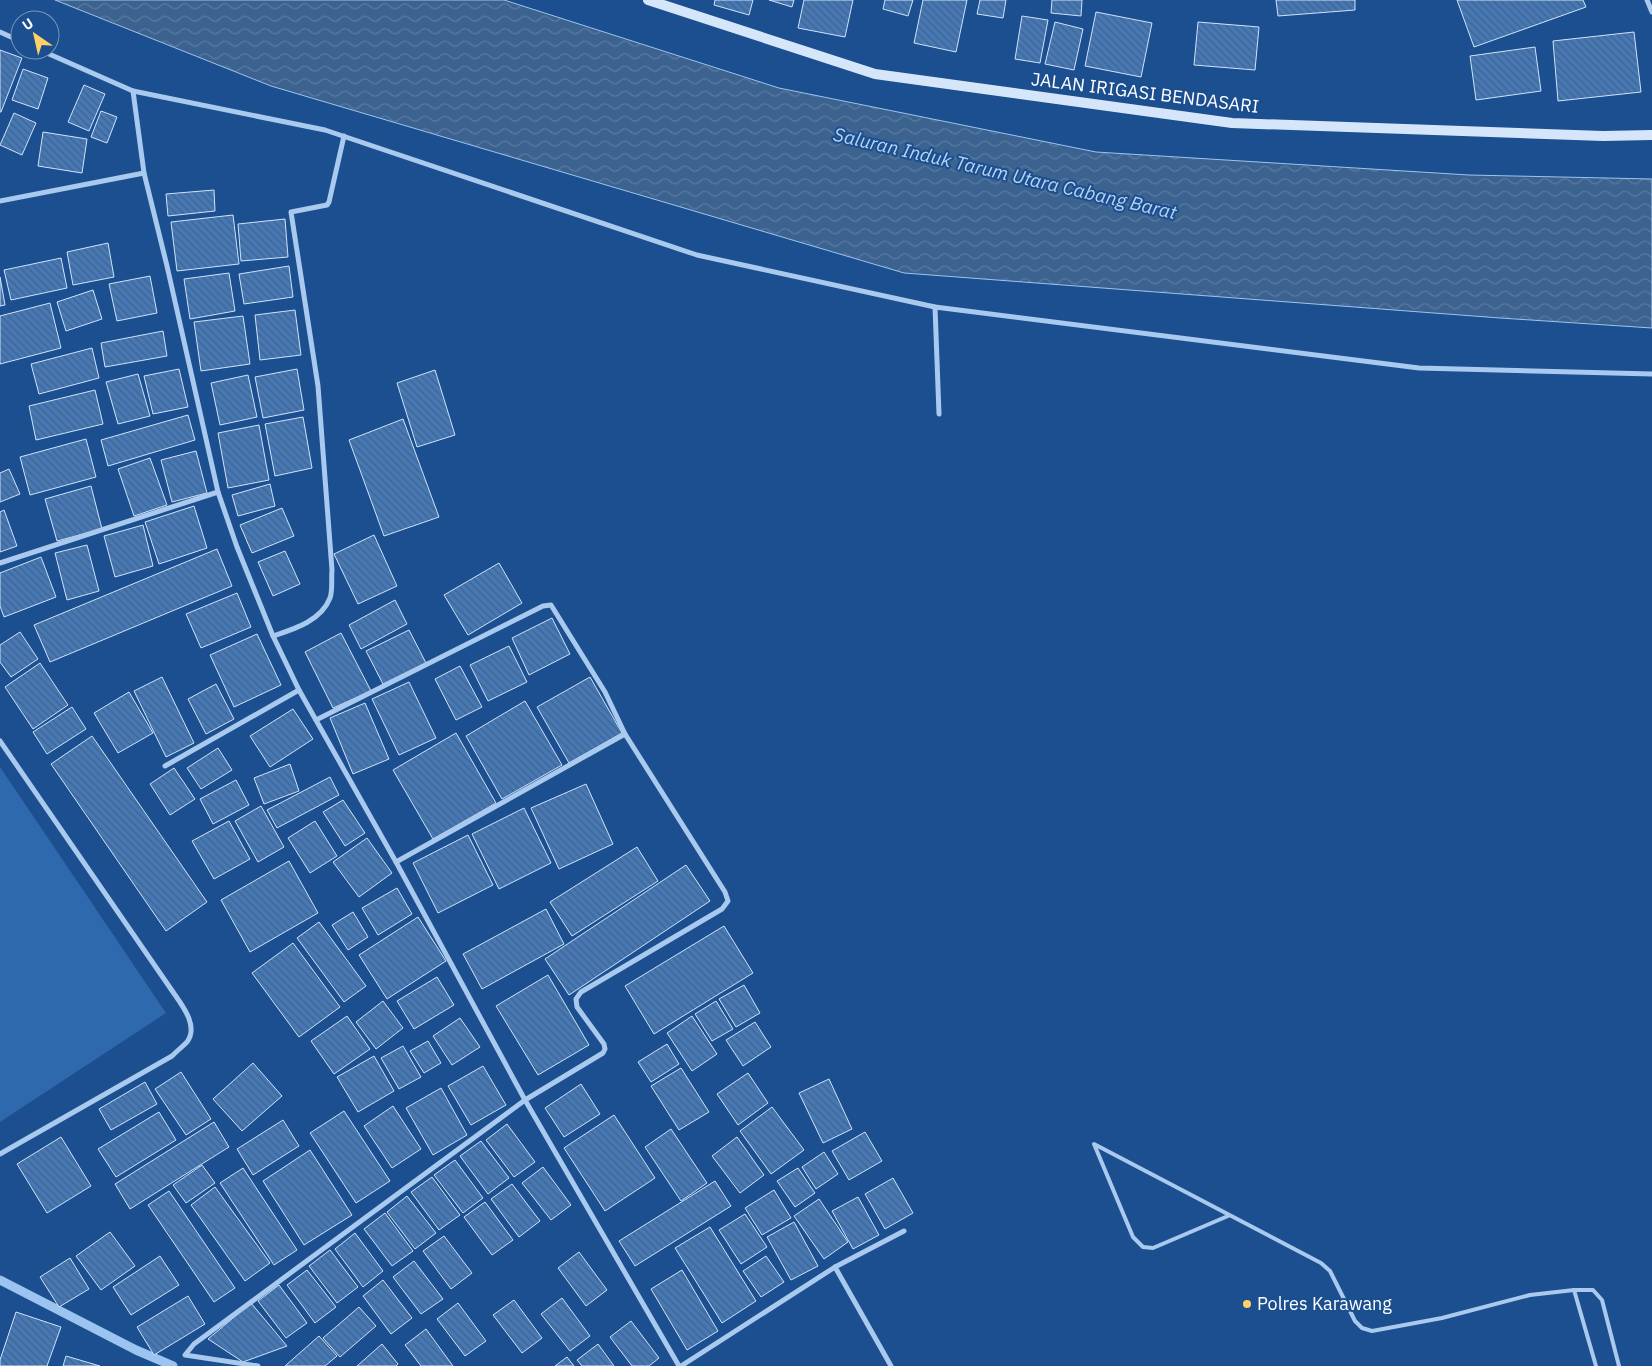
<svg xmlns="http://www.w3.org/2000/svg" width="1652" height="1366" font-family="'IBM Plex Sans',sans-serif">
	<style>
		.grass { fill: #2e69ad }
		.water { fill: url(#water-waves); stroke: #9cc4f0 }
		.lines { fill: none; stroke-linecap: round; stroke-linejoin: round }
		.stream { stroke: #9cc4f0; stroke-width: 9 }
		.building { fill: url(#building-back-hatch); stroke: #cfe3fa }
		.lane { stroke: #a9c9ee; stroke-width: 4 }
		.street { stroke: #a9c9ee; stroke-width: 5 }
		.secondary { stroke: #d6e6fa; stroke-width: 10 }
		.poi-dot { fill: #ffd166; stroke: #1b4f8f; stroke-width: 2 }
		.labels { text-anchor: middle; stroke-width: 4; stroke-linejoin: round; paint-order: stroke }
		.street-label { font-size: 18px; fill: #fff; stroke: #1b4f8f }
		.poi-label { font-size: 18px; fill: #fff; stroke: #1b4f8f; text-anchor: start }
		.water-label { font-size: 19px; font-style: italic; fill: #b5d3f5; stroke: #1b4f8f }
	</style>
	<defs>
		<pattern id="water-waves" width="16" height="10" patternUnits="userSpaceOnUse" patternTransform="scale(1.25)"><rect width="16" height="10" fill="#3c6290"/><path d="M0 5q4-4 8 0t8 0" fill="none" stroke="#597aa1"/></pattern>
		<pattern id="building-back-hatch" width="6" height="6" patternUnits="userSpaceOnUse" patternTransform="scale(1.25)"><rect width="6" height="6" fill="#4478b7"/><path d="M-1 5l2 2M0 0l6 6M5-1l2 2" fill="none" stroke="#486282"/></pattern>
	</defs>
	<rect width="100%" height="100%" fill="#1b4f8f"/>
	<polygon class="grass" points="0,767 166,1013 0,1122"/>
	<polygon class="water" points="55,0 504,0 779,88 1096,152 1469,175 1652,179 1652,328 1500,318 904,273 271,86"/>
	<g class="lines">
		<polyline class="stream" points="0,1280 136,1350 173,1366"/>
	</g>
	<g class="building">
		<polygon points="715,0 753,0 749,15 714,5"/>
		<polygon points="769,0 794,0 792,7"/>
		<polygon points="804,0 853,0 845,37 798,28"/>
		<polygon points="885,0 913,0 908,16 883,9"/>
		<polygon points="923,0 967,0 956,52 914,43"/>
		<polygon points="980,0 1006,0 1003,18 977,14"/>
		<polygon points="1052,0 1082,0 1081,16 1051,13"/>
		<polygon points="1276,0 1355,0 1355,10 1278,16"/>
		<polygon points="1457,0 1583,0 1586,7 1474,47"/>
		<polygon points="1096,12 1152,23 1141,77 1085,66"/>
		<polygon points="1022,16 1048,20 1040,63 1015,59"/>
		<polygon points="1055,22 1083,29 1074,70 1045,64"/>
		<polygon points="1198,22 1259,27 1255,70 1194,65"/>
		<polygon points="1634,32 1641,92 1558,101 1553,41"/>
		<polygon points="1535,47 1541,91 1476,100 1470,56"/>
		<polygon points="0,50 22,58 1,112 0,112"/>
		<polygon points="23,69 48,78 38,109 12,100"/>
		<polygon points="84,85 105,94 89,131 68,122"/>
		<polygon points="101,111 117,117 107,143 91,137"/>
		<polygon points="14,113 36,123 22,155 0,145"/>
		<polygon points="43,132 87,139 82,173 38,166"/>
		<polygon points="214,190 215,211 168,216 166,194"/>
		<polygon points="233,215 239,264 177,271 171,222"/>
		<polygon points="285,219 288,257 241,261 238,224"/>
		<polygon points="108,243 114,277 73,285 67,252"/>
		<polygon points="61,258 67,288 11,300 4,270"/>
		<polygon points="289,266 293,297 244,304 239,274"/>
		<polygon points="229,273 235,311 190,319 184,279"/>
		<polygon points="150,276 157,313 117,321 109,284"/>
		<polygon points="0,277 5,305 0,306"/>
		<polygon points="93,290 102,319 66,331 57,302"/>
		<polygon points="50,303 61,348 0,364 0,316"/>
		<polygon points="295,310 301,355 260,360 255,315"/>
		<polygon points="243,316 250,364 201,371 194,322"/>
		<polygon points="163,331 167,356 105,367 101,343"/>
		<polygon points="92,348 99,378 39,394 31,364"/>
		<polygon points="179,369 188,407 153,414 144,376"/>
		<polygon points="297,369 304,410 263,418 255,377"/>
		<polygon points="435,370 455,435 417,447 397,383"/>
		<polygon points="138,374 150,416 118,424 106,382"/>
		<polygon points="248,375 257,417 220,425 211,383"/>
		<polygon points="95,390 103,424 36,440 29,406"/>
		<polygon points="188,415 195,440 108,466 101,440"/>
		<polygon points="303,417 312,468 275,476 265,424"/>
		<polygon points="403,419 439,517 384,536 349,440"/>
		<polygon points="259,425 269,480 228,488 218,433"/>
		<polygon points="86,439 96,477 30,495 20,457"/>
		<polygon points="196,451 207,493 172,502 161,460"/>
		<polygon points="150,458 167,505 134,516 118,469"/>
		<polygon points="9,469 20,494 0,502 0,473"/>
		<polygon points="270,484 275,506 238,516 232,495"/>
		<polygon points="91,486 102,529 57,541 45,499"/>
		<polygon points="194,506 207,548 159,564 145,522"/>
		<polygon points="282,508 294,536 252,553 240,525"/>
		<polygon points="4,510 17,546 0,552 0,512"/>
		<polygon points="143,525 153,566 115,577 104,536"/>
		<polygon points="374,535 397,586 358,604 334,554"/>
		<polygon points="87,545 99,591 67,600 55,553"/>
		<polygon points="217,549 232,586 50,662 34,625"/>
		<polygon points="285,551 300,584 273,596 258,562"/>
		<polygon points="41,557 56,597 4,617 0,606 0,573"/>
		<polygon points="499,563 522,603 468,635 444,595"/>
		<polygon points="237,593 251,627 201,648 186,614"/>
		<polygon points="395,600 407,624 361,649 349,625"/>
		<polygon points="552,618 570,654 529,675 512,638"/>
		<polygon points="409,630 426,663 383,684 366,651"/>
		<polygon points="20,632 38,659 11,677 0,662 0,645"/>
		<polygon points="341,633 371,691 333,708 305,652"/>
		<polygon points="257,634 281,685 234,707 210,655"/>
		<polygon points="509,646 527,682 488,701 470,665"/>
		<polygon points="40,663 68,705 33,729 5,687"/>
		<polygon points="460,666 482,707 456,720 435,679"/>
		<polygon points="162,677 194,743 166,757 134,691"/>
		<polygon points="590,677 622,733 569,763 537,707"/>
		<polygon points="409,682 436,738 399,755 372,699"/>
		<polygon points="216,684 234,719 206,734 188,699"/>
		<polygon points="129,692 153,733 118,753 94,713"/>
		<polygon points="525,701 562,765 502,799 466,736"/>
		<polygon points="365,703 389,759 353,774 330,718"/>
		<polygon points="72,707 86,729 47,754 33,732"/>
		<polygon points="293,709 313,739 270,767 250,736"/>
		<polygon points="456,733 496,803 433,839 393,770"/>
		<polygon points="92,736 207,902 166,931 51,764"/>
		<polygon points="218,748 232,770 201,789 187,768"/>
		<polygon points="290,764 299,791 264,804 254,778"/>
		<polygon points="174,768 195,799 170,815 150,784"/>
		<polygon points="330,777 339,795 277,828 267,810"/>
		<polygon points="236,780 249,805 213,824 200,799"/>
		<polygon points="586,784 613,844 559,869 531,808"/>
		<polygon points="343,800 365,833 345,846 323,812"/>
		<polygon points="261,806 284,847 258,862 235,821"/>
		<polygon points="524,808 551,863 499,889 472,834"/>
		<polygon points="229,821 250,859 214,879 192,841"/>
		<polygon points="315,821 337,856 310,873 288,838"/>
		<polygon points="468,835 493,885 438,913 413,863"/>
		<polygon points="367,838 392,873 359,897 333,862"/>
		<polygon points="637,847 658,881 572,936 550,902"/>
		<polygon points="289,861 318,913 250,952 221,900"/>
		<polygon points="686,865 710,901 569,995 545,959"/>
		<polygon points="397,888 412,914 378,935 362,908"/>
		<polygon points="546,909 564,944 482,989 463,954"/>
		<polygon points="353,912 368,937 348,950 332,925"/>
		<polygon points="418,917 446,961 387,999 359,955"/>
		<polygon points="319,922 366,986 344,1002 297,938"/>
		<polygon points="724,926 753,973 654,1034 625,986"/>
		<polygon points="293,943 340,1007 299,1037 252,973"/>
		<polygon points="548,975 589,1045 538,1075 496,1006"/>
		<polygon points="437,977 454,1005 414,1029 397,1001"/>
		<polygon points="744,985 760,1013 736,1027 719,999"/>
		<polygon points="383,1001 403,1028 376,1049 356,1022"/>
		<polygon points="716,1001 733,1029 712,1041 695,1014"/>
		<polygon points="347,1016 370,1049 334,1074 311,1041"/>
		<polygon points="692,1016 717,1054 692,1071 667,1033"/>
		<polygon points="460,1018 480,1047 452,1065 433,1036"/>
		<polygon points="755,1022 771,1047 743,1066 726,1040"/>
		<polygon points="428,1041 441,1063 424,1073 410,1051"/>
		<polygon points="667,1044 679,1064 651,1082 638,1062"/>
		<polygon points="403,1046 421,1077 399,1089 381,1058"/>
		<polygon points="374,1056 394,1091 358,1112 337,1077"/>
		<polygon points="253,1063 282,1096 242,1131 213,1099"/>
		<polygon points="483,1066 506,1105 471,1125 448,1086"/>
		<polygon points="681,1068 709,1112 679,1130 651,1086"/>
		<polygon points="181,1072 211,1119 186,1135 155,1089"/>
		<polygon points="748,1073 768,1103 738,1125 717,1094"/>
		<polygon points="829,1079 852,1129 823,1143 799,1093"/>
		<polygon points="145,1082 157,1104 111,1130 99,1109"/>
		<polygon points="581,1084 600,1114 564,1137 545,1108"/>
		<polygon points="441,1088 467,1135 433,1155 406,1108"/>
		<polygon points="393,1106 421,1149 392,1168 364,1126"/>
		<polygon points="772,1107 804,1150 771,1174 740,1131"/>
		<polygon points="344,1111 390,1181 356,1203 310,1133"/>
		<polygon points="159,1112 176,1140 116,1177 98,1149"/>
		<polygon points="614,1115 655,1178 605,1211 564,1148"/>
		<polygon points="283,1120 299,1146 253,1175 237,1149"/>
		<polygon points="214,1122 229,1147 130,1209 115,1184"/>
		<polygon points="507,1124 535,1162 514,1177 486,1140"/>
		<polygon points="671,1129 707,1183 681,1201 645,1147"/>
		<polygon points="865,1132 882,1161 849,1180 832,1151"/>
		<polygon points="61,1137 91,1186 47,1213 17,1164"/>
		<polygon points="737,1137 764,1175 740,1193 712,1156"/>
		<polygon points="481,1141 509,1178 488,1194 460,1156"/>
		<polygon points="310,1150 352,1215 304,1245 263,1181"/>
		<polygon points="824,1152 838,1174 816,1189 802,1167"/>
		<polygon points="455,1160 483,1198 463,1213 434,1175"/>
		<polygon points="202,1165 215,1183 186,1203 173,1185"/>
		<polygon points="543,1167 571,1205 551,1220 522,1183"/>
		<polygon points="243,1168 297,1250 274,1265 220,1183"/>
		<polygon points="798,1168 815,1193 795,1207 777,1181"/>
		<polygon points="432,1177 460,1215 439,1230 411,1192"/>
		<polygon points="893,1178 913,1213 885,1229 865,1194"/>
		<polygon points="715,1181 731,1206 635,1266 619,1241"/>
		<polygon points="512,1184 540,1221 519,1237 491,1199"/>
		<polygon points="215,1187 270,1263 245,1281 191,1205"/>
		<polygon points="774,1190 791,1218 762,1235 745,1208"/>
		<polygon points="169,1191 235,1288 214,1302 148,1205"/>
		<polygon points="407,1196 436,1233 415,1249 387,1212"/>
		<polygon points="858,1197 879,1235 853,1249 832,1211"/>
		<polygon points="819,1199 848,1242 824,1259 794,1216"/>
		<polygon points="485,1202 513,1240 492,1255 464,1217"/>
		<polygon points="385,1213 413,1251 392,1266 364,1229"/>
		<polygon points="745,1214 767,1247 741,1264 719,1230"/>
		<polygon points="794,1222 818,1266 791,1280 767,1237"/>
		<polygon points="710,1227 756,1301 722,1323 675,1248"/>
		<polygon points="110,1232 135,1266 101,1290 76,1256"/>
		<polygon points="355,1233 383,1271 363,1287 335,1249"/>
		<polygon points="444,1236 472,1273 451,1289 423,1251"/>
		<polygon points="330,1250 358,1287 337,1303 309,1266"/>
		<polygon points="579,1252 607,1290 586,1306 558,1268"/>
		<polygon points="160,1256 179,1285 131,1315 113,1287"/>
		<polygon points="766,1256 784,1282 761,1297 743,1271"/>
		<polygon points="70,1258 89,1289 59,1307 40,1277"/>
		<polygon points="414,1261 443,1299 421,1314 393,1277"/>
		<polygon points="307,1270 336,1307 315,1323 287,1285"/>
		<polygon points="682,1270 718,1331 687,1350 651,1289"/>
		<polygon points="383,1280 412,1318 391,1334 363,1296"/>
		<polygon points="279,1285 307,1323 286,1338 258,1301"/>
		<polygon points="188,1296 205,1324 154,1355 137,1327"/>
		<polygon points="562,1298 590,1336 570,1351 541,1314"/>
		<polygon points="514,1300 542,1338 522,1353 493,1315"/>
		<polygon points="251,1303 287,1346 243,1362 208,1339"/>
		<polygon points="458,1303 486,1341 465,1356 437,1319"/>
		<polygon points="359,1307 376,1326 340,1357 323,1338"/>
		<polygon points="16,1312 61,1327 47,1366 0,1366 0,1360"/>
		<polygon points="631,1321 659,1358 649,1366 632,1366 610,1337"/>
		<polygon points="426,1329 453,1366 421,1366 405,1345"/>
		<polygon points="319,1336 337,1356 325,1366 285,1366"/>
		<polygon points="382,1344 398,1364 396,1366 357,1366"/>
		<polygon points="598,1344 614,1366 582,1366 577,1360"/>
		<polygon points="66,1356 100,1366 63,1366"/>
		<polygon points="567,1357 574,1366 555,1366"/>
	</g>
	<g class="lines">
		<g class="lane">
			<polyline points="1228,1216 1153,1248 1143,1247 1133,1237 1094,1144 1321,1263 1330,1271 1355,1321 1362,1328 1372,1331 1442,1318 1530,1295 1574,1290 1596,1366"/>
			<polyline points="1574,1290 1593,1290 1602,1300 1619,1366"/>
		</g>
		<g class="street">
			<polyline points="1647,0 1652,12"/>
			<polyline points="0,32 20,41"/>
			<polyline points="40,50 133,91 325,130 697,255 935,307 1419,368 1652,374"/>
			<polyline points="133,91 144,173 167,266 218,492 237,547 273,636 299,690 396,862 525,1100 679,1366"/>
			<polyline points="0,201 144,173"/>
			<polyline points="935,307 939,414"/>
			<polyline points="0,563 218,492"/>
			<path d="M273,636c21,-7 48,-15 57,-38 3,-8 1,-20 2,-28l-14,-184 -27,-174 36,-7 2,-3 15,-66"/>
			<path d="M0,741l173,251c9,13 26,34 14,50 -5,5 -10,9 -15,14l-172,98"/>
			<polyline points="165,766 299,690"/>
			<polyline points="396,862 625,734"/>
			<polyline points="835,1267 891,1366"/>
			<polyline points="258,1366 185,1355 194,1344 525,1100 603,1053 605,1049 604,1044 577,1007 576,999 581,992 722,909 728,901 725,892 625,734 605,692 551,605 543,606 316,720"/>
			<polyline points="681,1366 835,1267 904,1231"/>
		</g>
		<polyline class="secondary" points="648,0 875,74 1232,123 1603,136 1652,135"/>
	</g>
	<circle class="poi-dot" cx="1247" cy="1304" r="5"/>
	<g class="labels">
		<g class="street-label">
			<text transform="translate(1145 93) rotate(7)" y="6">JALAN IRIGASI BENDASARI</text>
		</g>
		<g class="poi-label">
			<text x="1257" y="1310">Polres Karawang</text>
		</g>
		<g class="water-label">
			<text transform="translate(1005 173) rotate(13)" y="7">Saluran Induk Tarum Utara Cabang Barat</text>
		</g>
	</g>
	<g transform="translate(35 35) rotate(326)"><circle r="24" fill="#1b4f8f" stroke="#7695bc"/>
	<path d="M0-4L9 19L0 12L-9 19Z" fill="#ffd166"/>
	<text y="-8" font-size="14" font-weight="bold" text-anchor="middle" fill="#ffffff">U</text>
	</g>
</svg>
